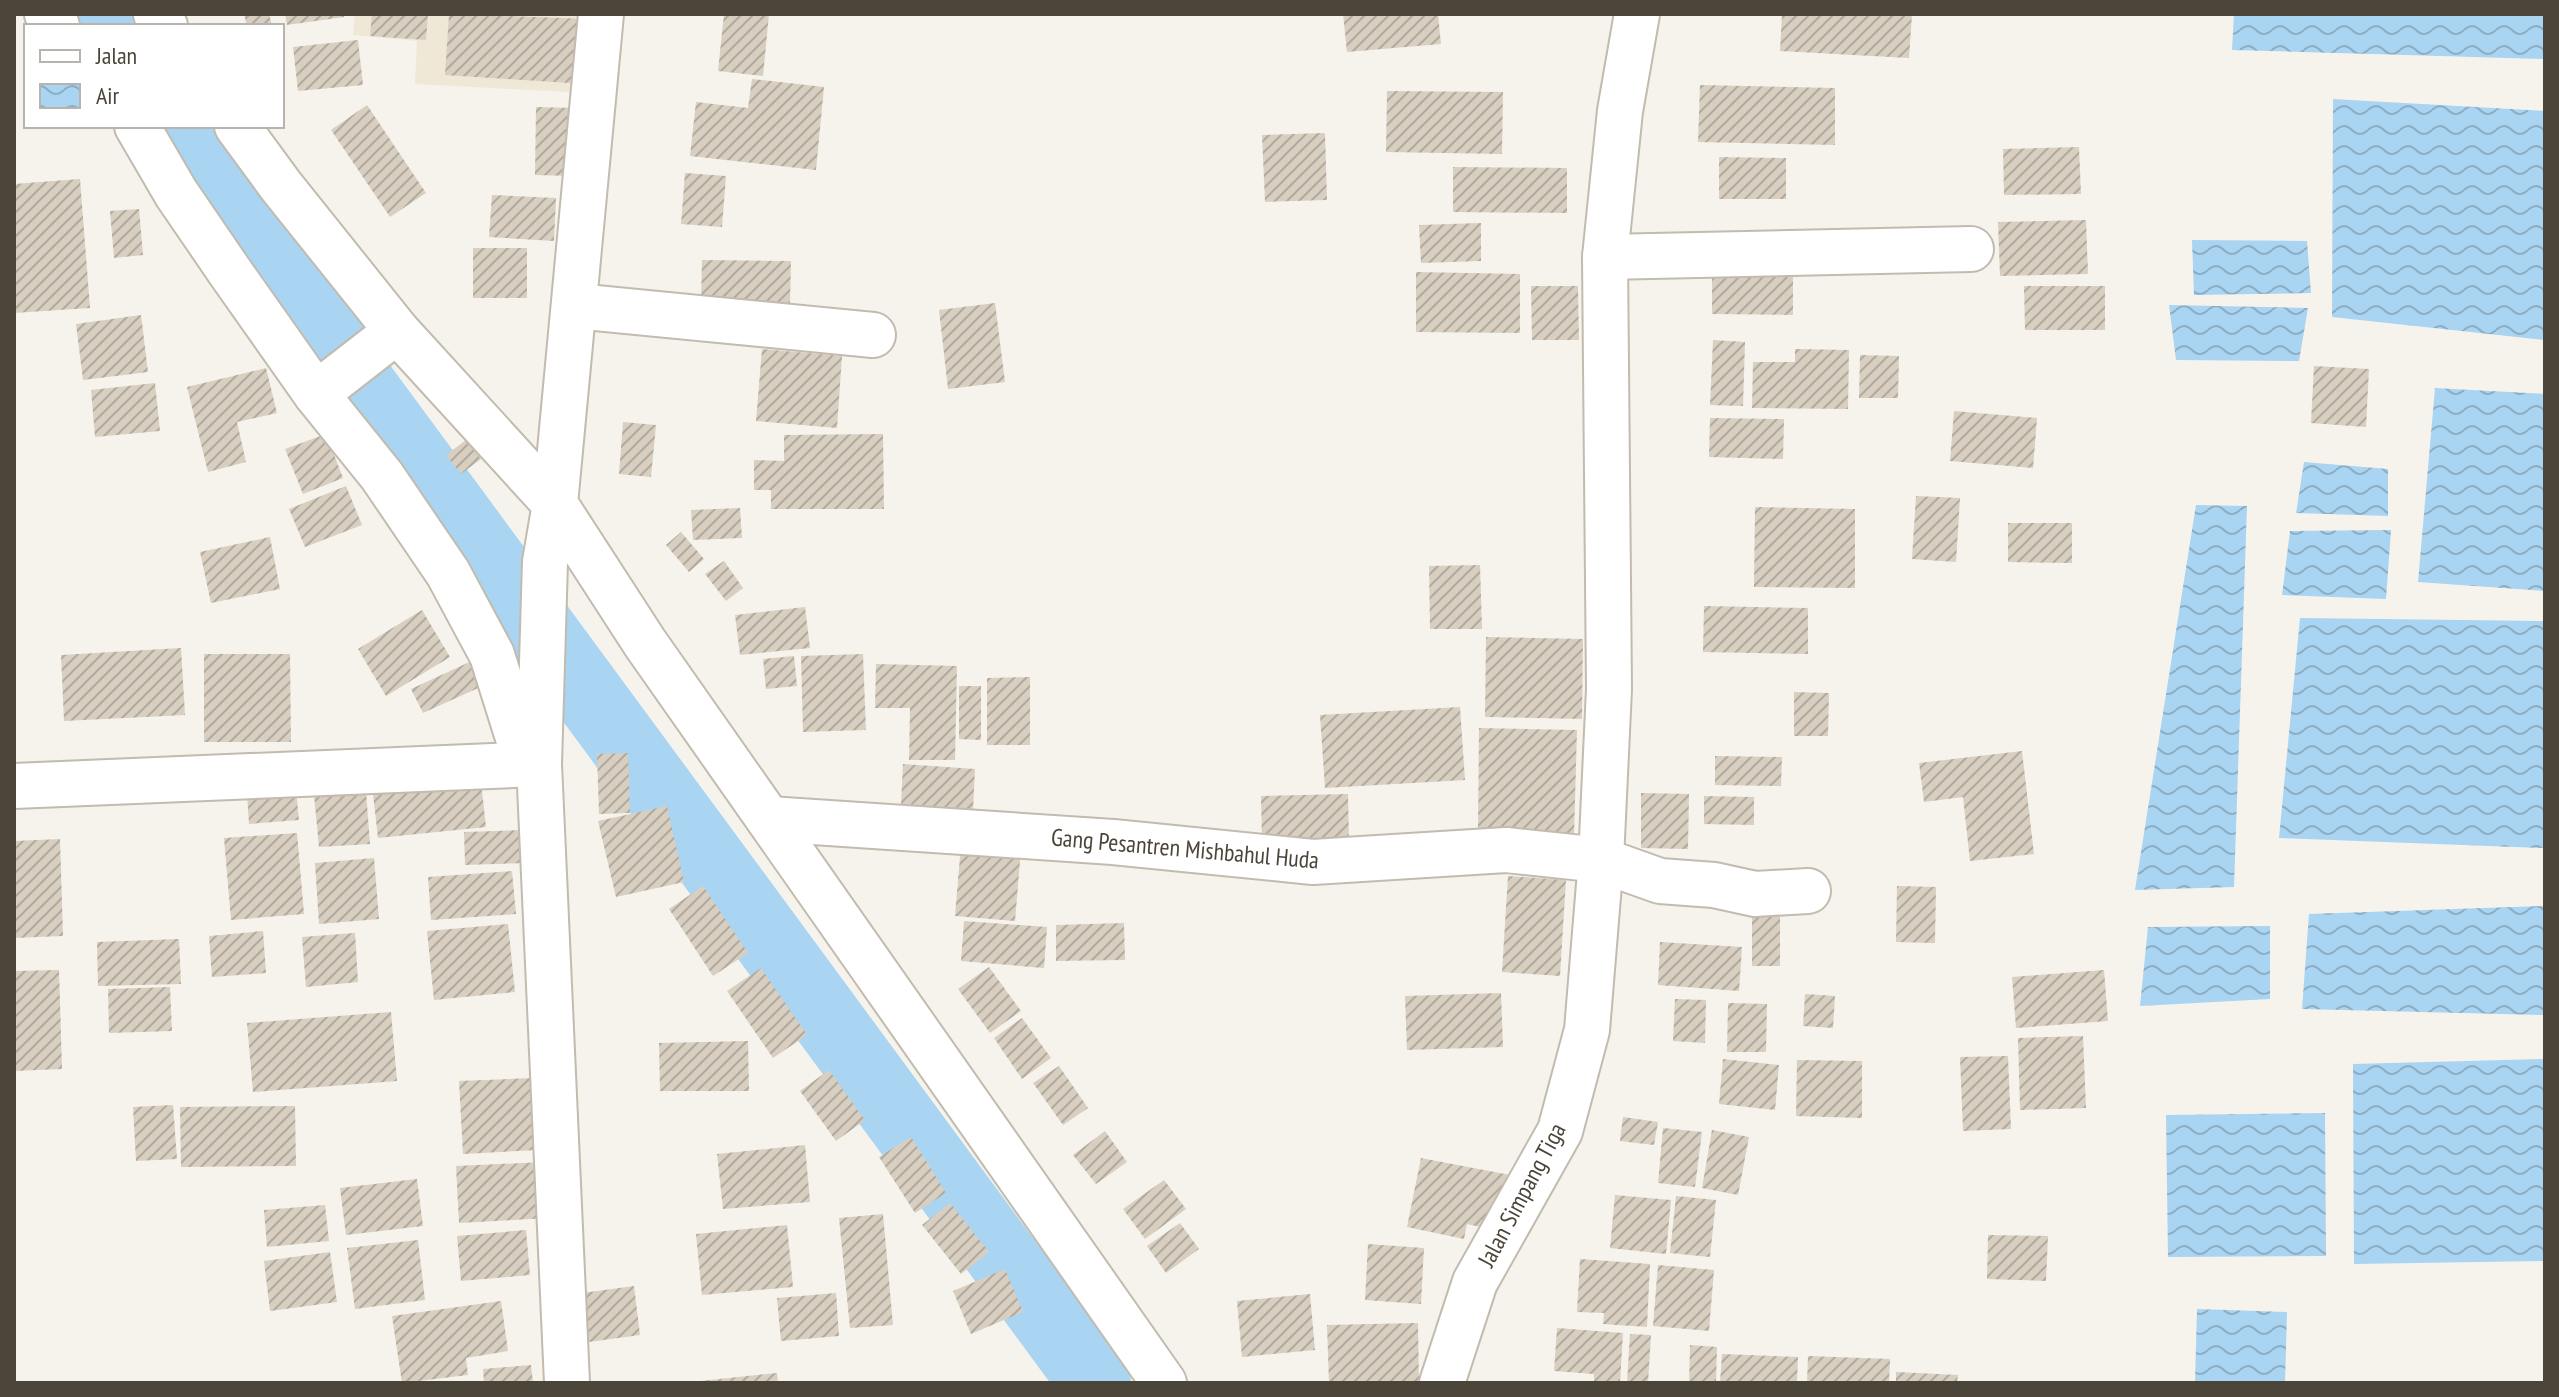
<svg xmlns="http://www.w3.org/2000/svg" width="2559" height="1397" font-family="'PT Sans Narrow',sans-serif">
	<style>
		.education { fill: #efe8d6 }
		.water { fill: url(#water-waves) }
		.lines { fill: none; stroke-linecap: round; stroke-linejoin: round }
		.river { stroke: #a9d4f2; stroke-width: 72 }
		.building { fill: url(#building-hatch) }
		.minor-casing { stroke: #c2bbae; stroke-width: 48 }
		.minor { stroke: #fff; stroke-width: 44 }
		.labels { text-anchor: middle; stroke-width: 6; stroke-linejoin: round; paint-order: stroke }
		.street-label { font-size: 24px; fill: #4b4439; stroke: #fff }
	</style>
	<defs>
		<pattern id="water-waves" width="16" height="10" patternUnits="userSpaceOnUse" patternTransform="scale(2)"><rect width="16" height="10" fill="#a9d4f2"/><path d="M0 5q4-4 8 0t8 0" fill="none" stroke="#8caec5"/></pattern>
		<pattern id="building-hatch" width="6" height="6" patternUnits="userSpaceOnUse" patternTransform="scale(2)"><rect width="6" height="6" fill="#d8cfc1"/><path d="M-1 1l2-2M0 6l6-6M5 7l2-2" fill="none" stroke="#b1aa9e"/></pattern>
	</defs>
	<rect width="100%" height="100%" fill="#f6f3ec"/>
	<polygon class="education" points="355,14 592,14 587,93 415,84 417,41 353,35"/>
	<g class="water">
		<polygon points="2234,14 2545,14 2545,59 2232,50"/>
		<polygon points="2333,99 2545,111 2545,340 2332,317"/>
		<polygon points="2192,240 2307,241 2311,293 2194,295"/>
		<polygon points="2169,305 2308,308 2299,361 2176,360"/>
		<polygon points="2435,388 2545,394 2545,591 2418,582"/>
		<polygon points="2304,462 2388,469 2388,516 2296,513"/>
		<polygon points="2196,505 2247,506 2234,887 2135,890"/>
		<polygon points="2391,530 2386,599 2282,595 2290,531"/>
		<polygon points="2300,618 2545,621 2545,848 2279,838"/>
		<polygon points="2545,906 2545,1015 2302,1009 2309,914"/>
		<polygon points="2270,926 2270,999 2140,1006 2148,927"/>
		<polygon points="2545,1059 2545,1261 2354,1264 2353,1064"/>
		<polygon points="2325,1113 2326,1256 2168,1257 2166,1115"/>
		<polygon points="2197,1309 2287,1312 2285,1383 2195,1383"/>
	</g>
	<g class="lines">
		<g class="river">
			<polyline points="102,14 110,26"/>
			<polyline points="180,126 363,389 1095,1383"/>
		</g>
	</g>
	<g class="building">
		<polygon points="244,14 269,14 272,26 247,26"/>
		<polygon points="285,14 344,14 344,17 287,25"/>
		<polygon points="372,14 428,14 426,40 370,36"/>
		<polygon points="449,14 588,19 585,84 445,75"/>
		<polygon points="724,14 769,14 763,76 718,71"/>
		<polygon points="1343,14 1438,14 1441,44 1347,52"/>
		<polygon points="1782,14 1912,14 1909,58 1780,51"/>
		<polygon points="358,40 363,85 298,91 293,47"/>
		<polygon points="752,79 824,87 816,170 690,156 696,102 748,108"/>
		<polygon points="1700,85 1835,88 1835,145 1698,142"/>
		<polygon points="1387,91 1503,92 1502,154 1386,152"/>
		<polygon points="367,105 426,193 390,217 331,130"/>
		<polygon points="536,107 574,108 573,176 535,175"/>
		<polygon points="1325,133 1327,200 1265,202 1262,135"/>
		<polygon points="2079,147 2081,194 2004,195 2003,149"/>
		<polygon points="1719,157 1786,158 1786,199 1719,199"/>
		<polygon points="1453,167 1567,168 1567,213 1453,212"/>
		<polygon points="685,173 726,176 722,227 681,224"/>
		<polygon points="80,179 90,308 14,313 14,184"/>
		<polygon points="492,195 556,198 554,241 489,237"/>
		<polygon points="139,209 143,255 114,258 110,211"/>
		<polygon points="2086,220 2088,274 2000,276 1998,222"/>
		<polygon points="1481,223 1481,261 1421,263 1419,225"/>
		<rect x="473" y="248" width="54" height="50"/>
		<polygon points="702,260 791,261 790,305 701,303"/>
		<polygon points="1712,264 1793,265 1793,315 1712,314"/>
		<polygon points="1416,272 1520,274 1520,333 1416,332"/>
		<polygon points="1531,286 1578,286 1579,340 1532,340"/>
		<polygon points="2024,286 2105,286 2105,330 2025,330"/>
		<polygon points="995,303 1005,382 948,389 939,310"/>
		<polygon points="141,315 148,372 83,380 76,324"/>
		<polygon points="1713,340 1745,342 1743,406 1710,405"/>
		<polygon points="762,349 842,356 837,428 756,421"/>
		<polygon points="1795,349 1849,350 1848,409 1752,408 1753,362 1795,362"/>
		<polygon points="1860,355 1899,356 1898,398 1859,398"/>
		<polygon points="2314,366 2369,369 2366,427 2311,423"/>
		<polygon points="266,368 277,413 237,422 246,462 208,472 187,387"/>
		<polygon points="155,383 160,431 95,437 91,390"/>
		<polygon points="1954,411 2037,418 2033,468 1950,461"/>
		<polygon points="1710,418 1784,419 1783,459 1709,457"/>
		<polygon points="623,422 656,425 651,477 619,474"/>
		<polygon points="326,434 343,478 303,494 285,449"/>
		<polygon points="883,434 884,509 771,509 771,490 754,490 754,460 784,461 784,435"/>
		<polygon points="466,440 481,459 461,474 446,455"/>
		<polygon points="346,486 362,525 305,547 289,509"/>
		<polygon points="1916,496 1960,498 1956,562 1912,559"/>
		<polygon points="1755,507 1855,509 1855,588 1754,587"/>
		<polygon points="740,508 742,538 693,540 691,510"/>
		<polygon points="2008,523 2072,523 2072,563 2008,562"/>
		<polygon points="681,532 704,559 689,572 666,545"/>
		<polygon points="270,537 280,589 211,603 200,552"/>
		<polygon points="724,561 743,588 726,601 705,574"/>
		<polygon points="1480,565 1482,629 1430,629 1429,566"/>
		<polygon points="1704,606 1808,608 1808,654 1703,652"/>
		<polygon points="805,607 810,648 740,655 735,615"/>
		<polygon points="422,610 450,657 386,696 358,649"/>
		<polygon points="1486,637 1583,639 1582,719 1485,717"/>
		<polygon points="181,648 185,715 64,721 61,655"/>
		<polygon points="204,654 290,654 291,742 204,742"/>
		<polygon points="863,654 866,730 803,732 801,656"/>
		<polygon points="794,656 797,686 766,689 763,659"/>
		<polygon points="476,659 487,684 423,713 411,689"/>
		<polygon points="876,664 957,666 955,760 909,760 910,708 875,708"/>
		<polygon points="1030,677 1030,745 987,745 987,678"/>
		<polygon points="959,686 981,686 981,740 959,739"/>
		<polygon points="1794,692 1829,693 1828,736 1794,736"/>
		<polygon points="1460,707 1465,780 1325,788 1320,715"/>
		<polygon points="1479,728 1577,730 1574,836 1478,833"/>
		<polygon points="2022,751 2034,854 1970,861 1963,797 1924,802 1919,763"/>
		<polygon points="628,753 630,813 599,814 597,754"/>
		<polygon points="1715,756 1782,757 1781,786 1715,785"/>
		<polygon points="903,764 975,769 973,809 901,804"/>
		<polygon points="481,782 486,827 378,838 373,794"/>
		<polygon points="296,790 299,820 249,824 247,794"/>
		<polygon points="366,791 370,844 319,847 314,795"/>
		<polygon points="1641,793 1689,794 1688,849 1641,848"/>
		<polygon points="1348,794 1349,840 1262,842 1261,796"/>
		<polygon points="1704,796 1754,797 1754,825 1704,824"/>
		<polygon points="667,806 684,882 616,897 598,821"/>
		<polygon points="526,830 527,863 465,865 464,832"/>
		<polygon points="297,833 304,914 231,920 224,838"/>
		<polygon points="60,839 63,936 14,938 14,841"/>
		<polygon points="961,845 1021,849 1015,921 955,916"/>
		<polygon points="374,858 379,919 319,924 315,863"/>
		<polygon points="512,871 516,914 431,920 428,877"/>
		<polygon points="1508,876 1566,880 1560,976 1502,972"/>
		<polygon points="703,886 748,953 713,976 669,909"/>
		<polygon points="1897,886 1936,887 1935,943 1896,942"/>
		<rect x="1752" y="910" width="28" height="56"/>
		<polygon points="964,921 1047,927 1044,968 961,961"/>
		<polygon points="1124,923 1125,960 1056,961 1056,925"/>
		<polygon points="508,924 515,992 434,1000 427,931"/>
		<polygon points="263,931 266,973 212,977 209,936"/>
		<polygon points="355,933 358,982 306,987 302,937"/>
		<polygon points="179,939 181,984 98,986 97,942"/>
		<polygon points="1660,942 1742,947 1739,991 1658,985"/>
		<polygon points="989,967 1021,1011 990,1033 958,989"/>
		<polygon points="761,968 807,1035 773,1058 727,991"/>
		<polygon points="59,970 62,1069 14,1071 14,971"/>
		<polygon points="2104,970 2108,1021 2016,1028 2012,977"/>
		<polygon points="170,987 172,1031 109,1033 108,989"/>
		<polygon points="1501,993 1503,1047 1407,1050 1405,996"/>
		<polygon points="1805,994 1835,996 1833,1028 1803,1026"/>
		<polygon points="1675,999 1706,1000 1705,1043 1673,1041"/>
		<polygon points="1728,1003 1767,1004 1766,1052 1727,1052"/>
		<polygon points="391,1012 397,1081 253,1092 247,1023"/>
		<polygon points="1022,1018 1051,1058 1022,1079 994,1038"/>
		<polygon points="2083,1036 2086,1108 2020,1110 2018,1038"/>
		<polygon points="748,1041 749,1091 660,1091 659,1043"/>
		<polygon points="2008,1056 2011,1129 1963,1131 1960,1057"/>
		<polygon points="1723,1059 1779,1065 1775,1110 1719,1104"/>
		<polygon points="1797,1060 1862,1061 1862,1118 1796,1116"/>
		<polygon points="1059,1066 1088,1108 1063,1125 1033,1083"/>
		<polygon points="829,1070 865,1120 836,1141 800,1091"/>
		<polygon points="532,1078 537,1150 463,1154 459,1081"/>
		<polygon points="173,1105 177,1159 136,1161 133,1107"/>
		<polygon points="295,1106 296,1166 181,1167 180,1107"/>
		<polygon points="1623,1117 1658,1122 1654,1145 1620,1141"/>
		<polygon points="1663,1128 1702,1132 1695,1187 1658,1183"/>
		<polygon points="1712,1130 1749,1137 1738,1195 1702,1188"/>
		<polygon points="1105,1131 1127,1162 1096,1184 1073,1155"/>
		<polygon points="911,1137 946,1193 915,1213 879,1157"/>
		<polygon points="805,1145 810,1202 723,1209 717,1154"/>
		<polygon points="1421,1158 1510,1175 1499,1231 1467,1224 1464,1239 1407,1227"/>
		<polygon points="544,1162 548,1218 459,1223 456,1166"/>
		<polygon points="417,1179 423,1226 346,1235 340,1188"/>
		<polygon points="1164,1180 1186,1209 1145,1239 1123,1209"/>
		<polygon points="1615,1195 1671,1200 1666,1254 1610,1248"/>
		<polygon points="1676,1196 1716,1200 1710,1257 1670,1253"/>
		<polygon points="950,1203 989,1252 961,1274 922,1225"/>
		<polygon points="325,1205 329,1241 267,1247 264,1210"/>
		<polygon points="883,1214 893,1325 850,1328 839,1218"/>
		<polygon points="1180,1223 1199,1249 1166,1273 1147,1246"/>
		<polygon points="787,1225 793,1287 702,1295 696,1234"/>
		<polygon points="526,1230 530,1275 461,1281 457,1236"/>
		<polygon points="1988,1235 2048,1236 2046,1281 1987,1279"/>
		<polygon points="418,1240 425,1300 355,1309 347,1248"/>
		<polygon points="1368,1244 1424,1248 1421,1304 1365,1300"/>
		<polygon points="330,1252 337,1302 270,1311 264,1261"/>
		<polygon points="1580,1259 1650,1264 1647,1327 1603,1324 1604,1313 1577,1312"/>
		<polygon points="1658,1265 1714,1270 1709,1331 1653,1326"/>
		<polygon points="1005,1269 1023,1312 971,1334 953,1291"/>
		<polygon points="634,1286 640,1335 582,1343 575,1294"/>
		<polygon points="836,1293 839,1336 781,1341 777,1298"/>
		<polygon points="1310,1294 1315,1350 1242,1357 1237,1301"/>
		<polygon points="501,1301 508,1351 466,1358 468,1375 402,1383 392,1316"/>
		<polygon points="1418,1323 1419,1383 1329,1383 1327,1325"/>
		<polygon points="1557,1328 1623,1333 1620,1383 1594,1383 1594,1374 1554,1371"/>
		<polygon points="1630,1334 1651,1335 1648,1383 1627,1383"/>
		<polygon points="1690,1345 1717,1347 1716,1383 1689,1383"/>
		<polygon points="1722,1354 1798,1357 1797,1383 1720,1383"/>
		<polygon points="1808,1356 1890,1359 1889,1383 1807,1383"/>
		<polygon points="531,1365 533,1383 484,1383 483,1369"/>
		<polygon points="1896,1372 1958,1375 1957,1383 1896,1383"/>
		<polygon points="777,1373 778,1383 700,1383 700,1381"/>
	</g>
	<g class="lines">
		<g class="minor-casing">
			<g id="minor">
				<polyline points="47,14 57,26"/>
				<polyline points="156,14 165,26"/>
				<polyline points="601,14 555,504 645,643 1164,1383"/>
				<polyline points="137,126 176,193 230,272 316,394 382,476 448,573 492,655 526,763"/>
				<polyline points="237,126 281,186 397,331 555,504 545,562 539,764 567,1383"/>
				<polyline points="1605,257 1971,249"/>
				<polyline points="575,306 873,335"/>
				<polyline points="316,394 397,331"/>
				<polyline points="14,786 539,764"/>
				<polyline points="769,819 1113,842 1313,862 1506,850 1601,860 1660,881 1714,885 1755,894 1808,891"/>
				<polyline points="1442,1383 1475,1282 1560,1131 1587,1030 1601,860 1609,689 1605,257 1620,111 1637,14"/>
			</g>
		</g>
		<use href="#minor" class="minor"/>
	</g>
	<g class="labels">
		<g class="street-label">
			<text transform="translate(1185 849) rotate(5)" y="8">Gang Pesantren Mishbahul Huda</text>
			<text transform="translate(1522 1195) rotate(-62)" y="8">Jalan Simpang Tiga</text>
		</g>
	</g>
	<rect width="2559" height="1397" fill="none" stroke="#4b4439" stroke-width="32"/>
	<rect x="24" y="24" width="260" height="104" fill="#ffffff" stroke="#b7b4b0" stroke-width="2"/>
	<rect x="40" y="50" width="40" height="12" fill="#ffffff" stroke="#b7b4b0" stroke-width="2"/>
	<text x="96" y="64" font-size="24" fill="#4b4439">Jalan</text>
	<rect x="40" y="84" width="40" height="24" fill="url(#water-waves)" stroke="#b7b4b0" stroke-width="2"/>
	<text x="96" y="104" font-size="24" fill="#4b4439">Air</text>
</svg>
